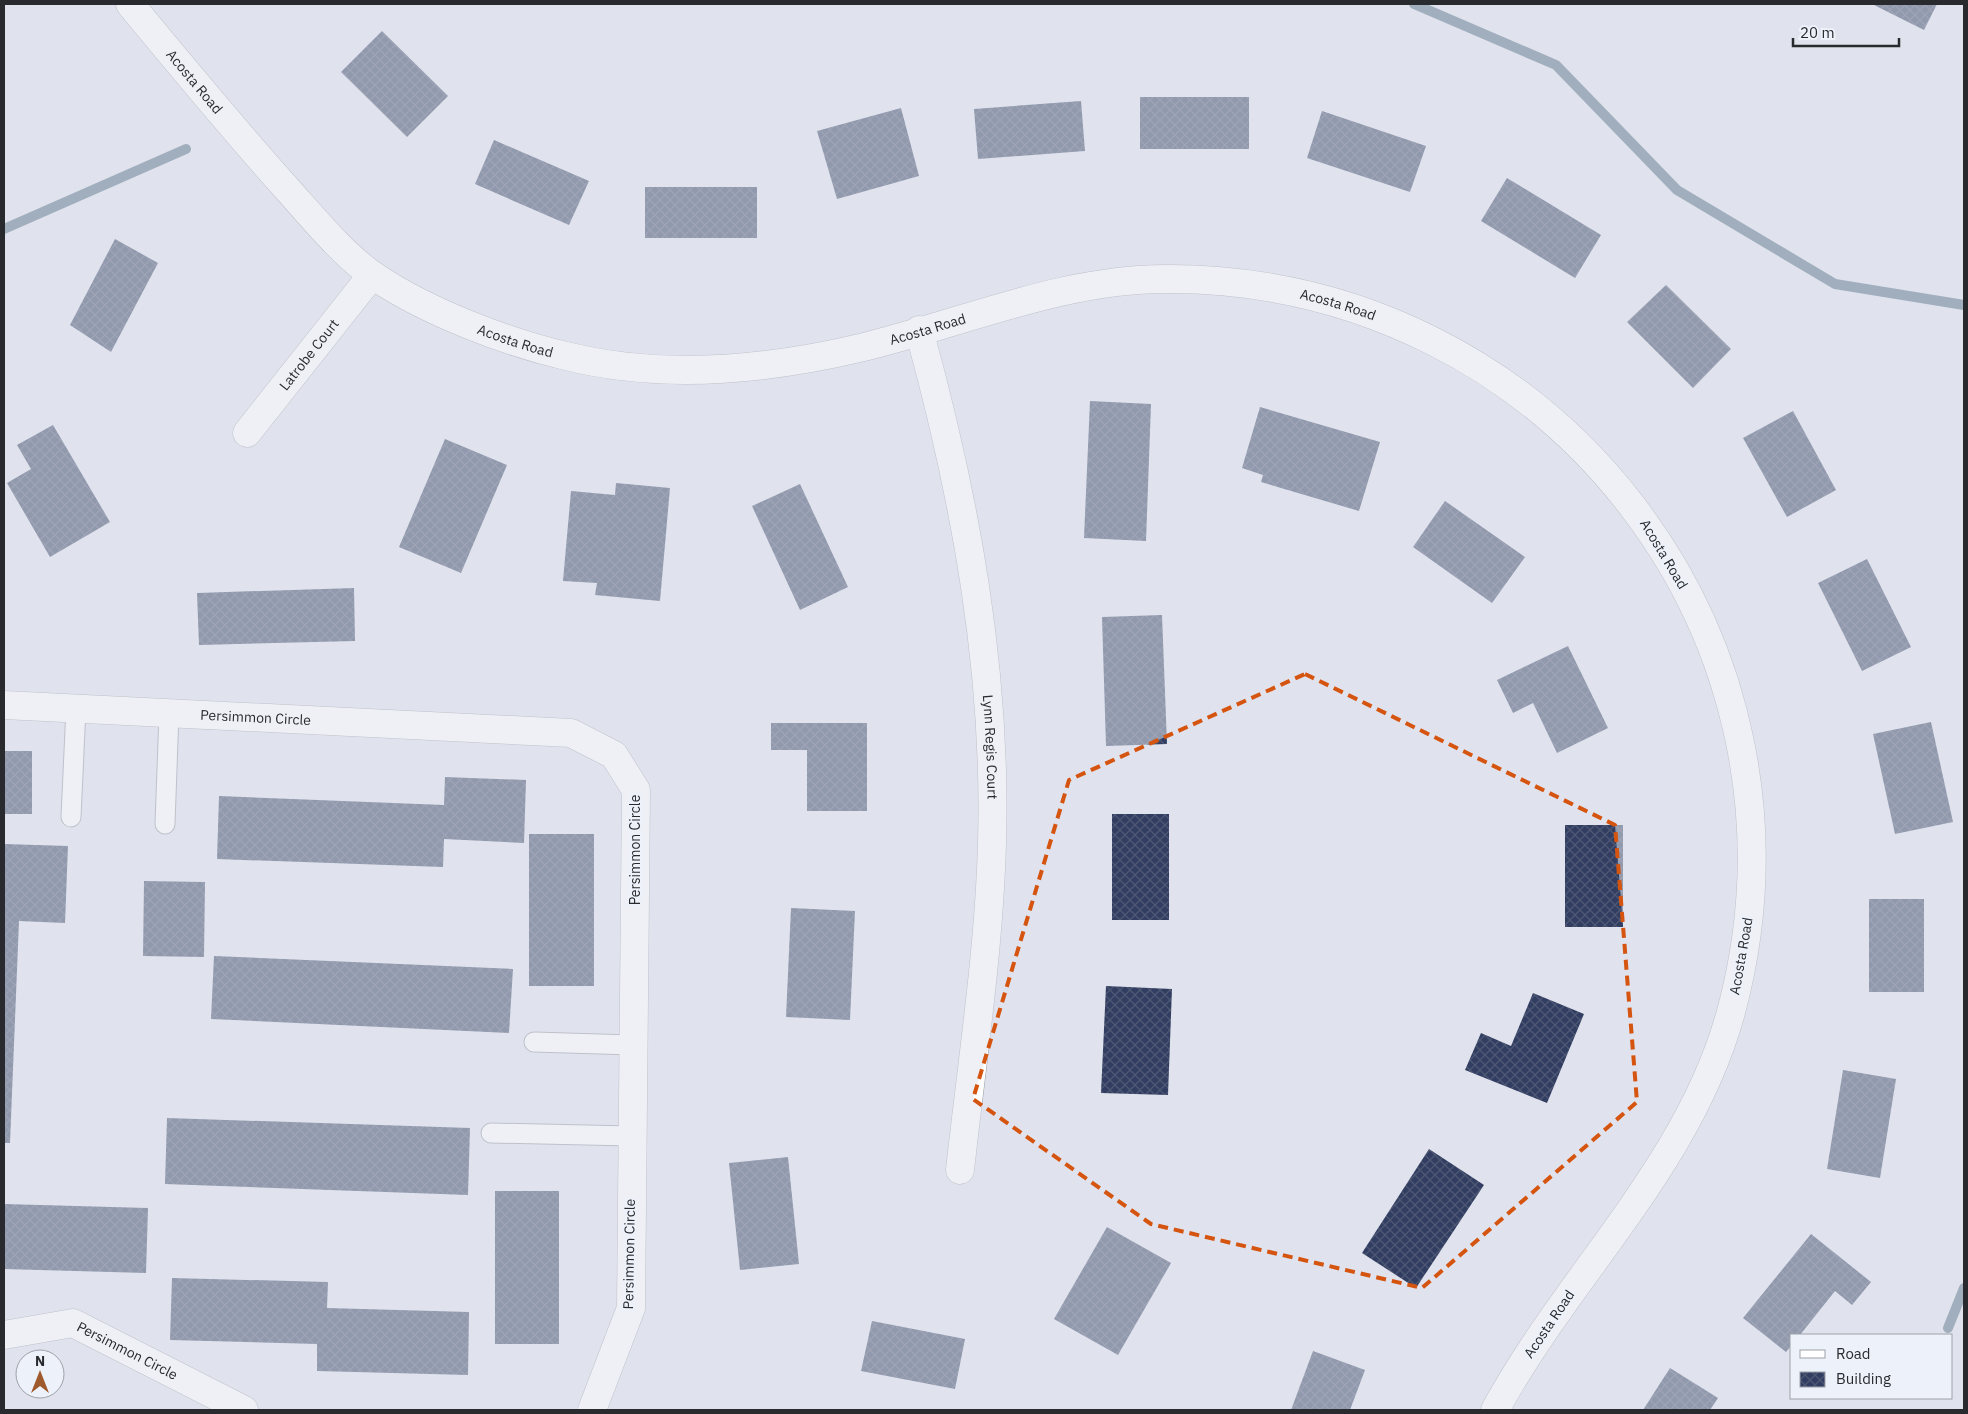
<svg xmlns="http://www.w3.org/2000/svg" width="1968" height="1414" font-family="'IBM Plex Sans',sans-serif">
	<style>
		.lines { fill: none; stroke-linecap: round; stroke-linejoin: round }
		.stream { stroke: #556e84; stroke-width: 10 }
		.building { fill: url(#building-cross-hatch) }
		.service-casing { stroke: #9598a1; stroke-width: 21 }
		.minor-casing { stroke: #9598a1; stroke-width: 29 }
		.service { stroke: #fff; stroke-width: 19 }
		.minor { stroke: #fff; stroke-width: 28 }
		.marked { fill: none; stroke: #d5540f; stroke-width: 4; stroke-dasharray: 10 6; stroke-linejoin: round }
		.labels { text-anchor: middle; stroke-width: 5; stroke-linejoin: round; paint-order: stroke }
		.street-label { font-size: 14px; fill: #282a2d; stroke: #edf1fa }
	</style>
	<defs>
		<pattern id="building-cross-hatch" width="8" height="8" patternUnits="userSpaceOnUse" patternTransform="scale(1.25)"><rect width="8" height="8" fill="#323e61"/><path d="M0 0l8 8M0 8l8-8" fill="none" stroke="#4e5874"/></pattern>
	</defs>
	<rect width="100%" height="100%" fill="#e0e3ed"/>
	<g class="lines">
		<g class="stream">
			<polyline points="1414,4 1556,65 1677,190 1835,284 1964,305"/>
			<polyline points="4,229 186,149"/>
			<polyline points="1948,1328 1964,1288"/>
		</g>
	</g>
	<g class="building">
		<polygon points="1872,4 1937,4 1924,30"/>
		<polygon points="382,31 448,96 407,137 341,72"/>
		<rect x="1140" y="97" width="109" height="52"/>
		<polygon points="1081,101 1085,151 978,159 974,109"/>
		<polygon points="901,108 919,176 837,199 817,131"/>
		<polygon points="1322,111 1426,146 1410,192 1307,158"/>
		<polygon points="494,140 589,181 569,225 475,184"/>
		<polygon points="1507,178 1601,235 1575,278 1481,221"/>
		<rect x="645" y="187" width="112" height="51"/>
		<polygon points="115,239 158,263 111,352 70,325"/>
		<polygon points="1666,285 1731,349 1693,388 1627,322"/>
		<polygon points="1090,401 1151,404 1146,541 1084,538"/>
		<polygon points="1260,407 1380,442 1359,511 1261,482 1263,475 1242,468"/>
		<polygon points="1793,411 1836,490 1787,517 1743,438"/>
		<polygon points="53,425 110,522 50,557 7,483 31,469 17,445"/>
		<polygon points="445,439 507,465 461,573 399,547"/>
		<polygon points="616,483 670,488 660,601 595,595 597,583 563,581 571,491 615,495"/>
		<polygon points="800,484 848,587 800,610 752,506"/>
		<polygon points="1445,501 1525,557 1492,603 1413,547"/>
		<polygon points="1867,559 1911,647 1862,671 1818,583"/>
		<polygon points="354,588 355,641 199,645 197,593"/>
		<polygon points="1162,615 1167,744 1106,746 1102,617"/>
		<polygon points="1568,646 1608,728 1557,753 1533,703 1513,713 1497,680"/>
		<polygon points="1931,722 1953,822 1895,834 1873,734"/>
		<polygon points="771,723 867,723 867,811 807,811 807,750 771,750"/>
		<rect x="4" y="751" width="28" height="63"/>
		<polygon points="445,777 526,780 524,843 444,839 443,867 217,859 219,796 444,805"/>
		<rect x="1112" y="814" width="57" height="106"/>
		<rect x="1565" y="825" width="58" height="102"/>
		<rect x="529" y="834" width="65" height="152"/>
		<polygon points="4,844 68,846 65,923 19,921 10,1143 4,1143"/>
		<polygon points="144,881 205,882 204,957 143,956"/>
		<rect x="1869" y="899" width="55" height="93"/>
		<polygon points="791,908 855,911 850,1020 786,1017"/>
		<polygon points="214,956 513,969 509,1033 211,1019"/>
		<polygon points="1106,986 1172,989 1168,1095 1101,1093"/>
		<polygon points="1533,993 1584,1014 1547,1103 1465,1070 1481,1033 1511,1046"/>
		<polygon points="1843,1070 1896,1079 1880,1178 1827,1169"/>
		<polygon points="167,1118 470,1128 468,1195 165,1184"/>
		<polygon points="1429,1149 1484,1185 1416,1288 1362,1253"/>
		<polygon points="788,1157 799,1264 740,1270 729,1163"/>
		<rect x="495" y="1191" width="64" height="153"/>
		<polygon points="4,1204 148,1208 146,1273 4,1269"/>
		<polygon points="1107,1227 1171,1263 1118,1355 1054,1319"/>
		<polygon points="1811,1234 1871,1282 1852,1305 1835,1291 1800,1335 1792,1335 1792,1345 1786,1352 1743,1318"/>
		<polygon points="172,1278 328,1282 327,1308 469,1312 468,1375 317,1371 317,1344 170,1340"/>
		<polygon points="872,1321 965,1339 955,1389 861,1371"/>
		<polygon points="1313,1351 1365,1370 1350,1410 1291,1410"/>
		<polygon points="1670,1368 1718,1398 1710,1410 1643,1410"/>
	</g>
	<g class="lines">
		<g class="service-casing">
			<g id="service">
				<polyline points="71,817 76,708"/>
				<polyline points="165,824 169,713"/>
				<polyline points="534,1042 633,1045"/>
				<polyline points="491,1133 631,1136"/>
			</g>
		</g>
		<g class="minor-casing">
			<g id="minor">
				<path id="s1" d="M130,4c52,63 104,126 159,187 25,28 57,67 88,87 51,34 129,64 189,78 97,24 202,14 298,-9 102,-25 200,-69 306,-68 385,1 661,361 561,733 -42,154 -162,262 -236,398"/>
				<path id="s2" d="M919,330c46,167 78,339 73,513 -3,109 -20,218 -32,327"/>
				<path id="s3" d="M247,433l125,-158"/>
				<path id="s4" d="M4,705l567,28 43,22 22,35 -5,518 -39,102"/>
				<path id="s5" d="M4,1335l69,-12 171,87"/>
			</g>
		</g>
		<use href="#service" class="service"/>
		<use href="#minor" class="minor"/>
	</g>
	<path d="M0 0H1968V1414H0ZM1305,674l310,151 22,277 -215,186 -271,-64 -178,-125 96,-319z" fill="#e0e3ed" fill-opacity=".55" fill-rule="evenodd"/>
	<path class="marked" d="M1305,674l310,151 22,277 -215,186 -271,-64 -178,-125 96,-319z"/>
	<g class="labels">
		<g class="street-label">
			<text dy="5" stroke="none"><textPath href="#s1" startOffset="101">Acosta Road</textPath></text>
			<text dy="5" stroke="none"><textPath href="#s1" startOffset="1361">Acosta Road</textPath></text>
			<text dy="5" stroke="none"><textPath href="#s1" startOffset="942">Acosta Road</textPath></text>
			<text dy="5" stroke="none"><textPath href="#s1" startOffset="522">Acosta Road</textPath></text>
			<text dy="5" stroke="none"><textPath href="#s3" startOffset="100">Latrobe Court</textPath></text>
			<text transform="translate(1664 554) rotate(59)" y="5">Acosta Road</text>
			<text dy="5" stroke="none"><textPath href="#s4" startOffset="252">Persimmon Circle</textPath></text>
			<text dy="5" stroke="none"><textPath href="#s2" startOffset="424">Lynn Regis Court</textPath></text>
			<text transform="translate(635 850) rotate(-90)" y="5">Persimmon Circle</text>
			<text transform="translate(1741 956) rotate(-80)" y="5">Acosta Road</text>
			<text transform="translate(629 1254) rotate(-89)" y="5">Persimmon Circle</text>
			<text transform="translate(1549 1324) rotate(-56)" y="5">Acosta Road</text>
			<text dy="5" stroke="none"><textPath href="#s5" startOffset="131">Persimmon Circle</textPath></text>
		</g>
	</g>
	<rect width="1968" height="1414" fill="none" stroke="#282a2d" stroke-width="10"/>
	<rect x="1790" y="1334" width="162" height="65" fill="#edf1fa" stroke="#9ea1a8"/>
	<rect x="1800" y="1350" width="25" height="8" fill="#ffffff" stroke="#9ea1a8"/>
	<text x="1836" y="1359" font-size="15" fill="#282a2d">Road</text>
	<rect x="1800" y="1372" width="25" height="15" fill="url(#building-cross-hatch)" stroke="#9ea1a8"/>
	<text x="1836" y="1384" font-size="15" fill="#282a2d">Building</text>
	<g transform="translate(40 1374)"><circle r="24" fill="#edf1fa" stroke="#9ea1a8"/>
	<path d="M0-4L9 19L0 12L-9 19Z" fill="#9e592c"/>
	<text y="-8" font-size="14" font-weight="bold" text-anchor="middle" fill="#282a2d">N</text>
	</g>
	<path d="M1793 38v8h106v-8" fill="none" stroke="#282a2d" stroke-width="2.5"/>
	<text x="1800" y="38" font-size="15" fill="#282a2d" stroke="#edf1fa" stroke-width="4" paint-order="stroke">20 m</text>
</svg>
